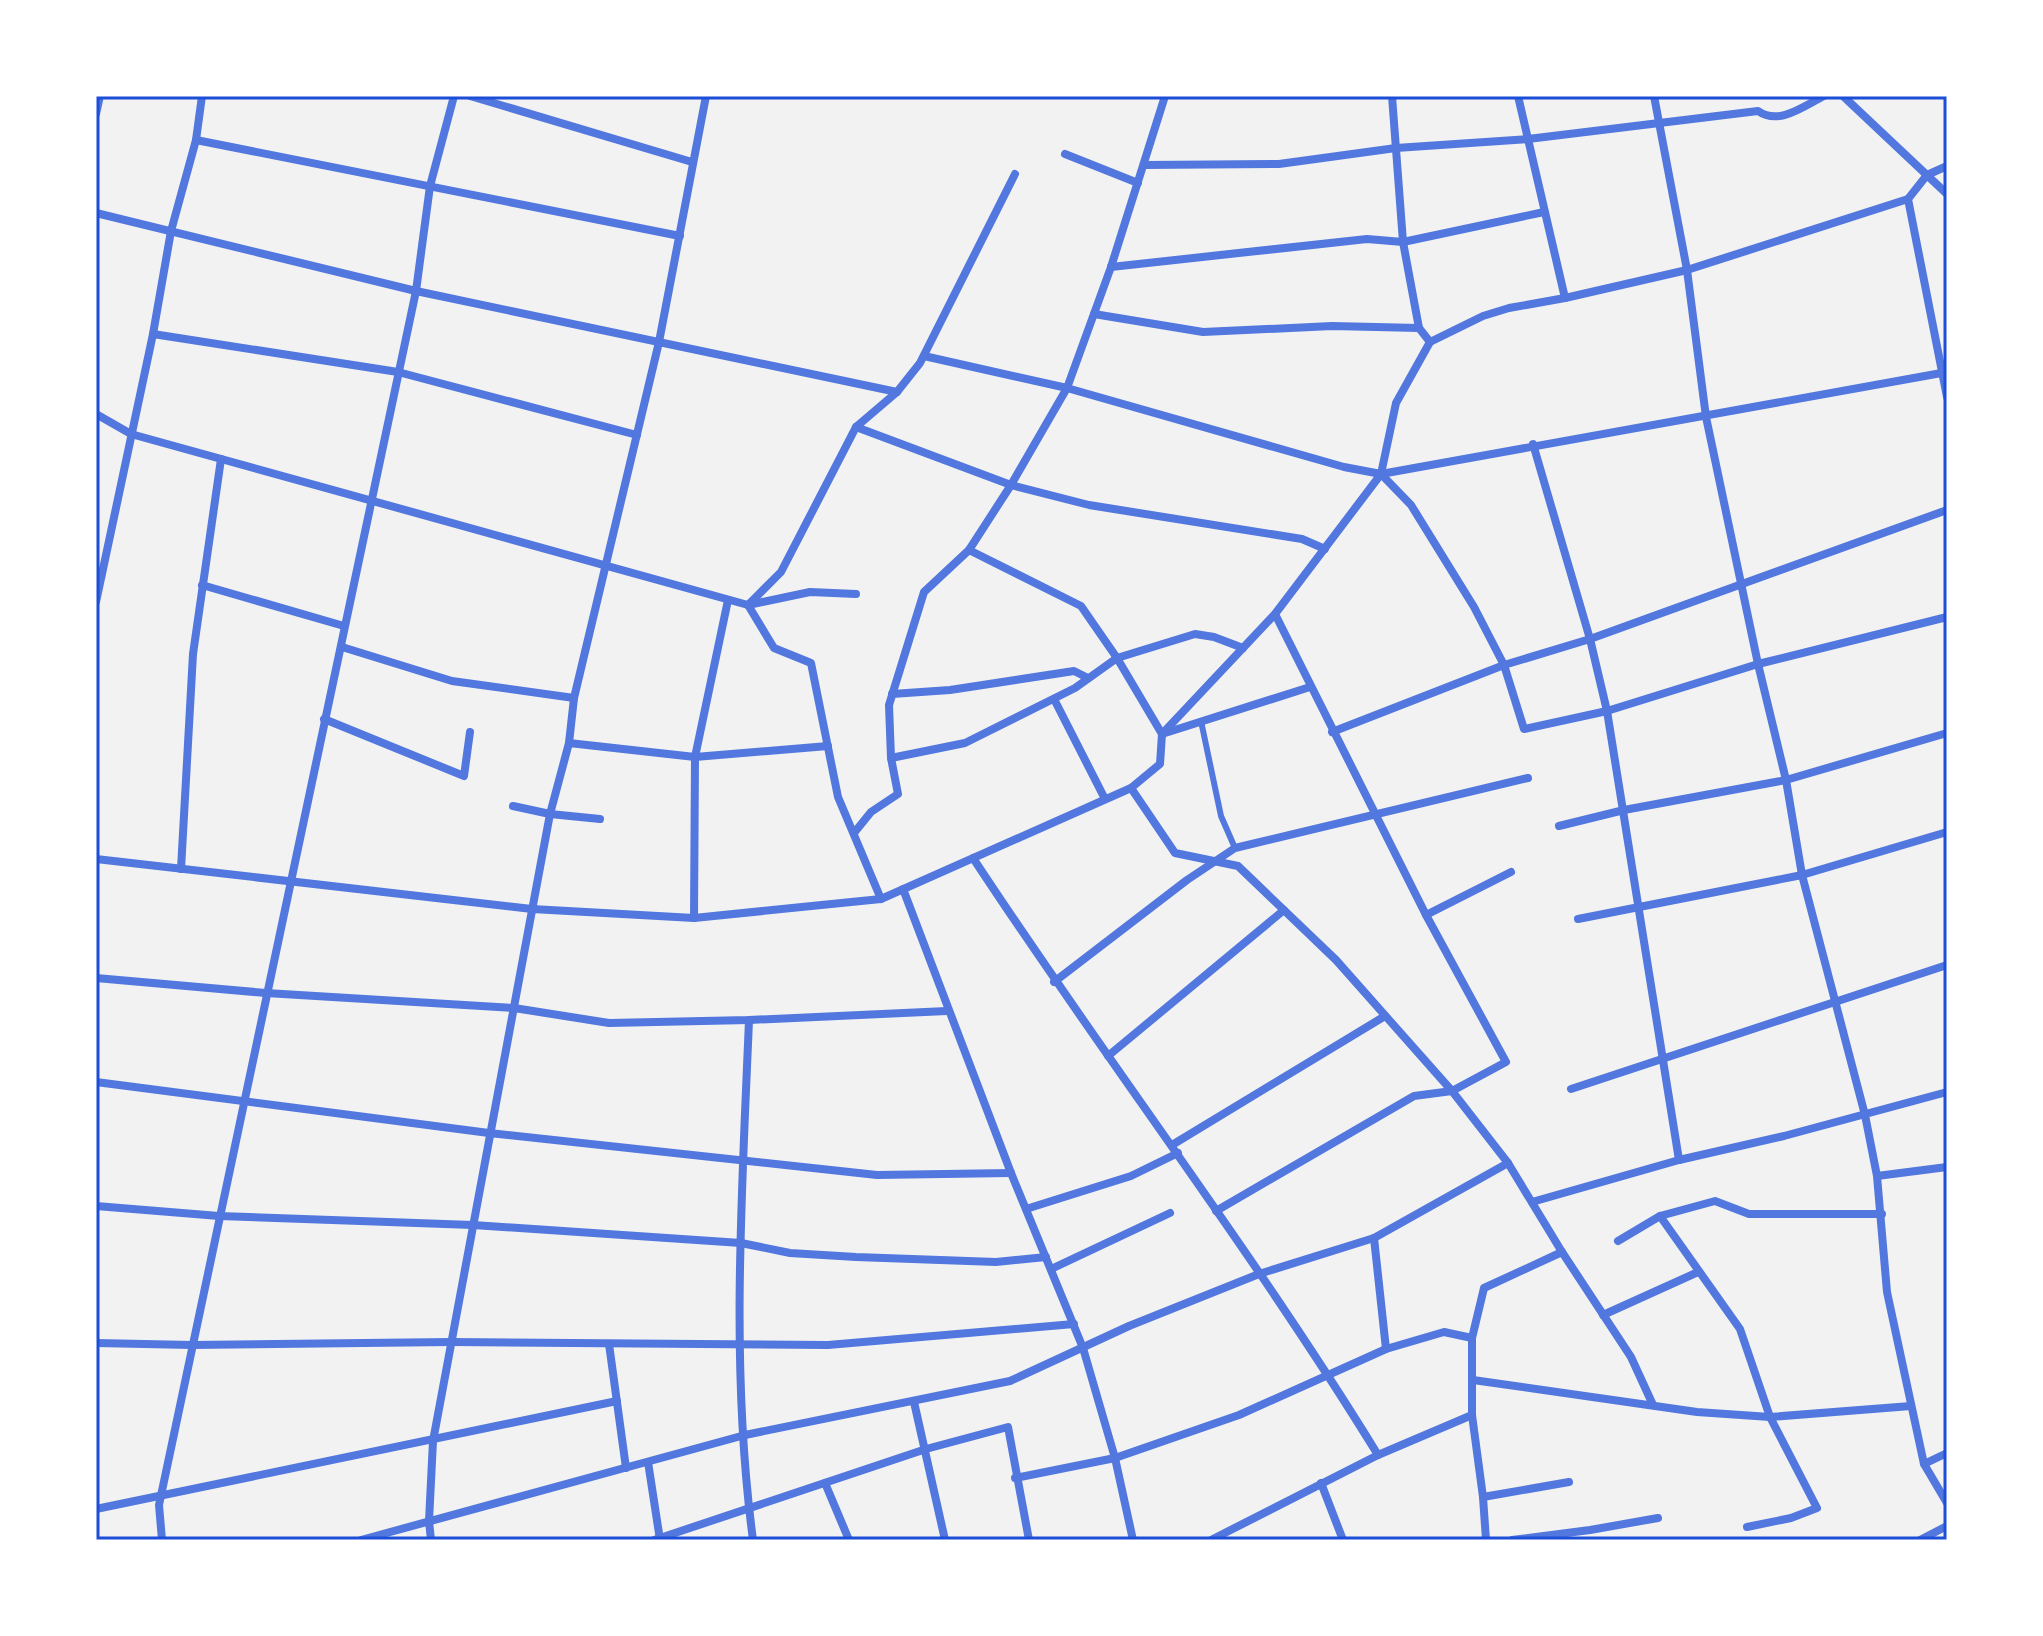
<svg xmlns="http://www.w3.org/2000/svg" width="2043" height="1636" font-family="Lato,sans-serif">
	<style>
		.lines { fill: none; stroke-linecap: round; stroke-linejoin: round }
		.pedestrian { stroke: #5277de; stroke-width: 6 }
		.minor { stroke: #5277de; stroke-width: 8 }
		.neatline { fill: none; stroke: #1d4ed8; stroke-width: 3 }
	</style>
	<rect width="100%" height="100%" fill="#f2f2f2"/>
	<g class="lines">
		<polyline class="pedestrian" points="1201,721 1221,816 1235,848"/>
		<g class="minor">
			<polyline points="470,96 692,162"/>
			<polyline points="1518,96 1565,298"/>
			<polyline points="1654,96 1687,270 1706,417 1758,664 1786,780 1802,875 1865,1115 1877,1176 1887,1292 1924,1464 1947,1503"/>
			<polyline points="1843,96 1947,194"/>
			<polyline points="96,114 100,96"/>
			<polyline points="196,140 680,236"/>
			<polyline points="1065,154 1138,183"/>
			<path d="M1144,165l135,-1 117,-16 132,-9 230,-28c21,15 46,-5 66,-15"/>
			<polyline points="1947,166 1927,175 1908,199 1947,397"/>
			<polyline points="96,213 416,291 897,392"/>
			<polyline points="1111,267 1367,239 1403,242 1544,212"/>
			<polyline points="1094,314 1203,332 1332,326 1419,328"/>
			<polyline points="153,334 398,372 637,435"/>
			<polyline points="1430,342 1483,316 1509,308 1565,298 1687,270 1908,199"/>
			<polyline points="924,356 1067,388 1344,467 1381,474 1947,372"/>
			<polyline points="96,414 131,434 748,605 810,592 856,594"/>
			<polyline points="856,427 1011,485 1089,505 1302,539 1325,549"/>
			<polyline points="1533,444 1590,639 1607,711 1679,1160"/>
			<polyline points="1381,474 1411,505 1474,607 1504,665 1524,729 1607,711 1758,664 1947,617"/>
			<polyline points="969,550 1081,606 1117,658 1162,734 1310,687"/>
			<polyline points="202,585 344,626"/>
			<polyline points="96,602 153,334 171,231 196,140 202,96"/>
			<polyline points="748,605 781,572 856,427 897,392 920,363 1015,174"/>
			<polyline points="748,605 774,648 811,663 838,797 881,899"/>
			<polyline points="342,647 452,681 574,698"/>
			<polyline points="892,694 950,690 1074,671 1088,678"/>
			<polyline points="1054,699 1105,799"/>
			<polyline points="324,719 464,776 470,732"/>
			<polyline points="1332,732 1504,665 1590,639 1947,510"/>
			<polyline points="569,743 695,757 828,746"/>
			<polyline points="891,758 965,743 1075,688 1117,658 1195,634 1214,637 1243,648"/>
			<polyline points="1131,788 1175,853 1238,866 1336,960 1452,1091 1508,1163 1562,1252 1631,1357 1653,1405"/>
			<polyline points="513,806 550,814 600,819"/>
			<polyline points="1559,826 1624,810 1786,780 1947,733"/>
			<polyline points="854,833 871,812 898,794 891,758 889,705 924,592 969,550 1011,485 1067,388 1111,267 1165,96"/>
			<path d="M973,858c132,201 279,392 405,597"/>
			<polyline points="96,859 532,909 694,918 881,899 1131,788 1160,764 1162,734 1275,614 1381,474 1396,403 1430,342 1419,328 1403,242 1392,96"/>
			<polyline points="181,869 193,654 221,459"/>
			<polyline points="903,889 1011,1173 1083,1348 1115,1458 1133,1540"/>
			<polyline points="1426,915 1511,872"/>
			<polyline points="694,918 695,757 728,600"/>
			<polyline points="1578,919 1802,875 1947,832"/>
			<polyline points="96,978 266,993 514,1008 609,1023 749,1020 947,1011"/>
			<polyline points="1054,982 1187,880 1235,848 1528,778"/>
			<path d="M749,1020c-7,172 -19,349 4,520"/>
			<polyline points="1108,1056 1284,910"/>
			<polyline points="96,1082 489,1133 877,1175 1011,1173"/>
			<polyline points="1571,1089 1947,965"/>
			<polyline points="1172,1145 1385,1016"/>
			<polyline points="1877,1176 1947,1167"/>
			<polyline points="1532,1202 1679,1160 1784,1136 1947,1092"/>
			<polyline points="96,1206 219,1216 473,1225 741,1243 790,1253 856,1257 996,1262 1046,1257"/>
			<polyline points="1026,1209 1131,1176 1178,1153"/>
			<polyline points="1216,1211 1414,1096 1452,1091 1506,1062 1426,915 1275,614"/>
			<polyline points="1660,1216 1740,1329 1770,1417 1817,1508 1791,1518 1747,1527"/>
			<polyline points="1374,1238 1386,1349"/>
			<polyline points="1618,1241 1660,1216 1715,1201 1749,1214 1882,1214"/>
			<polyline points="1051,1269 1170,1213"/>
			<polyline points="1603,1315 1698,1272"/>
			<polyline points="96,1343 192,1345 451,1342 828,1345 1074,1324"/>
			<polyline points="609,1344 626,1468"/>
			<polyline points="1473,1380 1697,1412 1770,1417 1911,1406"/>
			<polyline points="914,1402 945,1540"/>
			<polyline points="648,1462 660,1540"/>
			<polyline points="1924,1464 1947,1453"/>
			<polyline points="1015,1478 1115,1458 1239,1415 1386,1349 1444,1332 1472,1338"/>
			<polyline points="825,1483 849,1540"/>
			<polyline points="1321,1483 1343,1540"/>
			<polyline points="1483,1497 1569,1482"/>
			<polyline points="96,1509 617,1401"/>
			<polyline points="162,1540 159,1505 416,291 430,186 454,96"/>
			<polyline points="361,1540 745,1435 1010,1381 1129,1326 1259,1274 1374,1238 1508,1163"/>
			<polyline points="431,1540 429,1521 433,1441 550,814 569,743 574,698 659,342 706,96"/>
			<polyline points="654,1540 926,1449 1008,1427 1029,1540"/>
			<polyline points="1211,1540 1378,1455 1472,1415"/>
			<polyline points="1486,1540 1483,1497 1472,1415 1472,1338 1484,1288 1562,1252"/>
			<polyline points="1512,1540 1590,1530 1658,1518"/>
			<polyline points="1920,1540 1947,1526"/>
		</g>
	</g>
	<rect width="2043" height="1636" fill="none" stroke="#ffffff" stroke-width="196"/>
	<rect x="98" y="98" width="1847" height="1440" class="neatline"/>
</svg>
